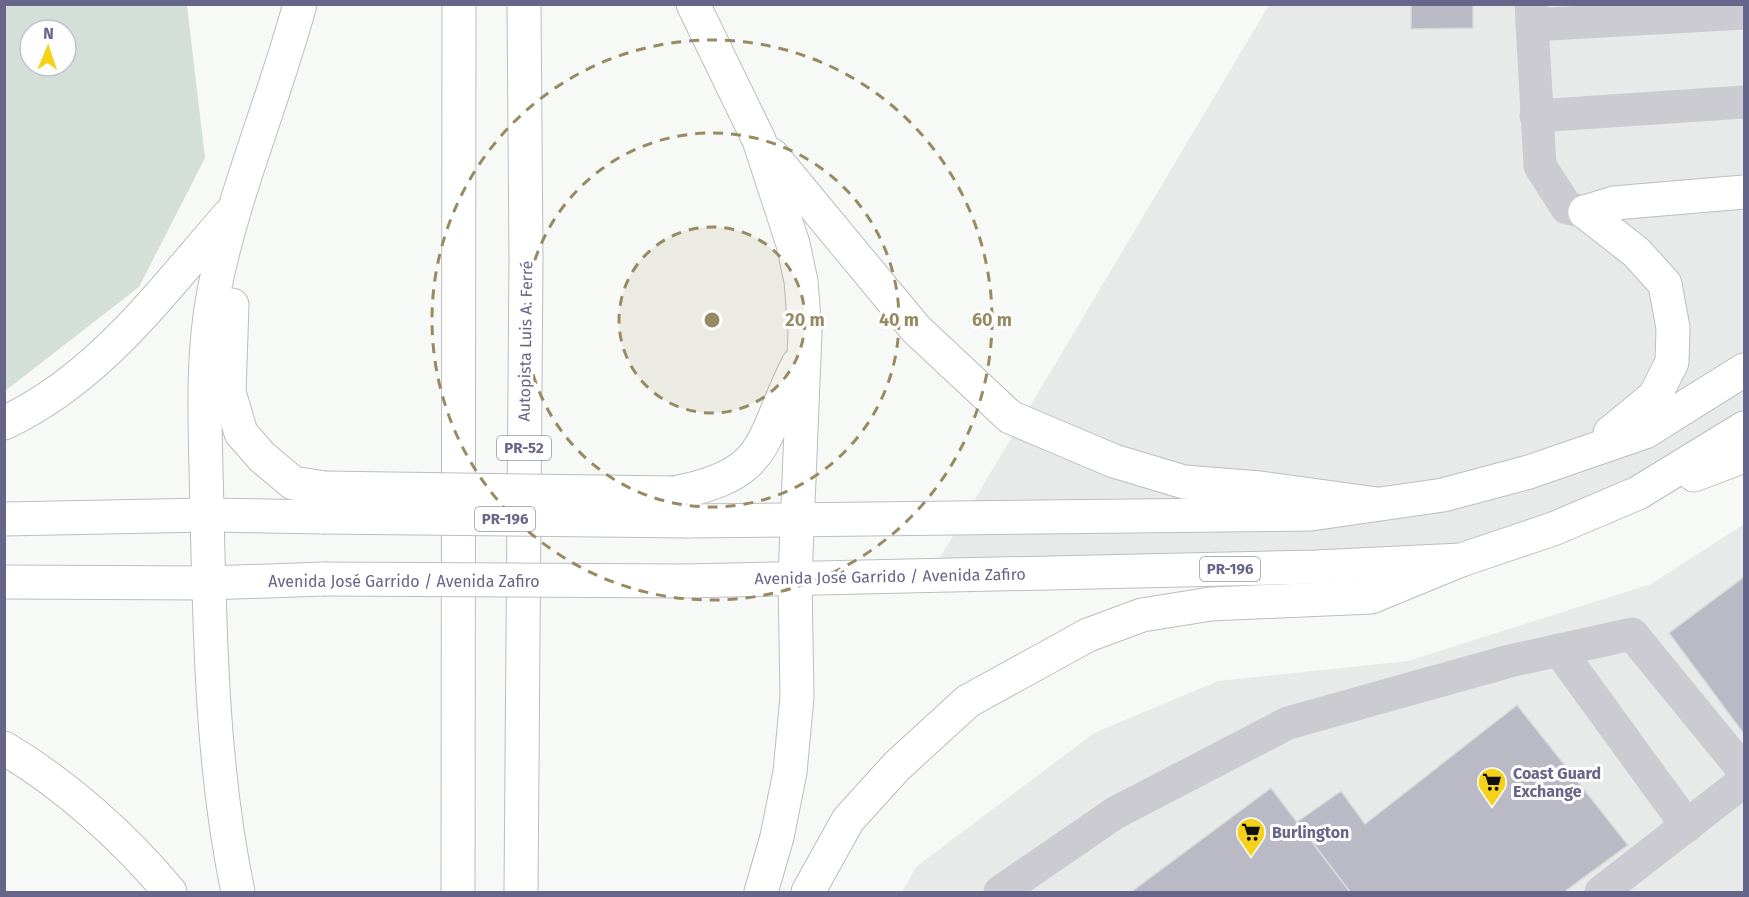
<svg xmlns="http://www.w3.org/2000/svg" width="1749" height="897" font-family="'Fira Sans',sans-serif">
	<style>
		.built { fill: #e8eae9 }
		.green { fill: #d4dfd7; fill-rule: evenodd }
		.building { fill: #b9bac6; stroke: #d9dbd8; stroke-width: 1.5 }
		.lines { fill: none; stroke-linecap: round; stroke-linejoin: round }
		.major-casing { stroke: #bdbdc4; stroke-width: 35 }
		.highway-casing { stroke: #bdbcc2; stroke-width: 35 }
		.minor { stroke: #cbcbd1; stroke-width: 33 }
		.major { stroke: #fff; stroke-width: 33 }
		.highway { stroke: #fff; stroke-width: 33 }
		.major-bridge-casing { stroke: #bdbdc4; stroke-width: 35; stroke-linecap: butt }
		.highway-bridge-casing { stroke: #bdbcc2; stroke-width: 35; stroke-linecap: butt }
		.major-bridge { stroke: #fff; stroke-width: 33 }
		.highway-bridge { stroke: #fff; stroke-width: 33 }
		.ring { fill: none; stroke: #988b63; stroke-width: 3; stroke-dasharray: 10 8 }
		.labels { text-anchor: middle; stroke-width: 6; stroke-linejoin: round; paint-order: stroke }
		.shield { fill: #fff; stroke: #9493ad; stroke-width: 1.5 }
		.shield-label { font-size: 15px; font-weight: bold; fill: #66658a }
		.street-label { font-size: 16px; fill: #66658a; stroke: #fff }
		.poi-label { font-size: 16px; font-weight: bold; fill: #66658a; stroke: #fff; text-anchor: start }
		.centre { fill: #988b63; stroke: #fff; stroke-width: 3 }
		.ring-label { font-size: 18px; text-anchor: middle; font-weight: bold; fill: #988b63; stroke: #fff; stroke-width: 6; stroke-linejoin: round; paint-order: stroke }
	</style>
	<rect width="100%" height="100%" fill="#f7f9f6"/>
	<g class="built">
		<polygon points="1269,5 1744,5 1744,428 1461,560 922,588"/>
		<polygon points="1744,524 1744,892 902,892 916,867 1094,733 1218,681 1408,661 1651,584"/>
	</g>
	<path class="green" d="M5,4l182,1 18,153 -66,129 -134,104zM30,30h36v36h-36z"/>
	<g class="building">
		<polygon points="1411,4 1473,4 1473,28 1411,29"/>
		<polygon points="1744,577 1744,734 1669,633"/>
		<polygon points="1517,705 1628,845 1564,892 1350,892 1297,822 1341,791 1365,824"/>
		<polygon points="1271,788 1350,892 1131,892"/>
	</g>
	<g class="lines">
		<g class="major-casing">
			<g id="major">
				<polyline points="1585,212 1636,252 1665,284 1673,328 1672,362 1655,396 1610,433"/>
				<polyline points="1585,212 1614,203 1744,192"/>
				<polyline points="1694,475 1744,456"/>
				<polyline points="4,519 207,515 323,517"/>
				<polyline points="687,521 1311,514 1443,495 1529,472 1645,432 1744,370"/>
				<polyline points="685,581 1316,567 1461,560 1553,529 1638,493 1744,428"/>
				<polyline points="4,582 208,583 323,579"/>
			</g>
		</g>
		<g class="highway-casing">
			<g id="highway">
				<polyline points="693,4 759,140 793,244 801,281 805,332 795,578 797,697 790,772 777,837 761,892"/>
				<polyline points="772,155 916,329 1010,417 1114,461 1184,482 1260,488 1377,504"/>
				<polyline points="232,305 229,392 241,433 262,457 293,483 324,488"/>
				<path d="M4,423c96,-45 157,-131 225,-208"/>
				<path d="M674,493c98,-19 85,-52 124,-129"/>
				<path d="M4,748c62,37 120,89 166,144"/>
				<path d="M238,892c-26,-124 -28,-252 -31,-379 -1,-73 -7,-149 7,-222 19,-97 60,-190 86,-287"/>
				<polyline points="458,892 459,4"/>
				<polyline points="521,892 526,259 524,4"/>
				<polyline points="808,892 848,820 897,766 968,701 1088,635 1142,615 1211,604 1371,597 1461,560"/>
			</g>
		</g>
		<g class="minor">
			<polyline points="1531,4 1540,166 1567,208 1585,212"/>
			<polyline points="1532,25 1744,13"/>
			<polyline points="1536,116 1744,102"/>
			<polyline points="1559,650 1687,826"/>
			<polyline points="1000,892 1115,813 1288,723 1510,661 1632,634 1744,771"/>
			<polyline points="1601,892 1744,781"/>
		</g>
		<use href="#major" class="major"/>
		<use href="#highway" class="highway"/>
		<g class="major-bridge-casing">
			<g id="major-bridge">
				<polyline points="323,517 687,521"/>
				<polyline points="323,579 685,581"/>
			</g>
		</g>
		<g class="highway-bridge-casing">
			<polyline id="highway-bridge" points="324,488 674,493"/>
		</g>
		<use href="#major-bridge" class="major-bridge"/>
		<use href="#highway-bridge" class="highway-bridge"/>
	</g>
	<circle cx="712" cy="320" r="93" fill="#988b63" fill-opacity=".12"/>
	<g class="ring">
		<circle cx="712" cy="320" r="93"/>
		<circle cx="712" cy="320" r="187"/>
		<circle cx="712" cy="320" r="280"/>
	</g>
	<defs>
		<g id="supermarket-pin" transform="scale(1.5)"><path d="M0 17L-7.5 6A9.5 9.5 0 1 1 7.5 6Z" fill="#f5d11a" stroke="#fff"/><path d="M-6-5.5h2.5l.6 2H6L4.5 2H-2.5L-4.4-4H-6ZM-1.5 3.2a1.3 1.3 0 1 0 .1 0ZM3 3.2a1.3 1.3 0 1 0 .1 0Z" fill="#111"/></g>
	</defs>
	<g fill-rule="evenodd">
		<use href="#supermarket-pin" x="1492" y="782"/>
		<use href="#supermarket-pin" x="1251" y="832"/>
	</g>
	<g class="labels">
		<g class="shield">
			<rect x="497" y="436" width="54" height="24" rx="4.5"/>
			<rect x="475" y="507" width="60" height="24" rx="4.5"/>
			<rect x="1200" y="557" width="60" height="24" rx="4.5"/>
		</g>
		<g class="shield-label">
			<text x="524" y="453">PR-52</text>
			<text x="505" y="524">PR-196</text>
			<text x="1230" y="574">PR-196</text>
		</g>
		<g class="street-label">
			<text transform="translate(525 341) rotate(-89)" y="6">Autopista Luis A. Ferré</text>
			<text transform="translate(890 576) rotate(-1)" y="6">Avenida José Garrido / Avenida Zafiro</text>
			<text x="404" y="587">Avenida José Garrido / Avenida Zafiro</text>
		</g>
		<g class="poi-label">
			<text x="1513" y="779">Coast Guard<tspan x="1513" dy="18">Exchange</tspan></text>
			<text x="1272" y="838">Burlington</text>
		</g>
	</g>
	<circle cx="712" cy="320" r="9" class="centre"/>
	<g class="ring-label">
		<text x="805" y="326">20 m</text>
		<text x="899" y="326">40 m</text>
		<text x="992" y="326">60 m</text>
	</g>
	<rect width="1749" height="897" fill="none" stroke="#66658a" stroke-width="12"/>
	<g transform="translate(48 48) rotate(2)"><circle r="28" fill="#ffffff" stroke="#c2c1d0" stroke-width="1.5"/>
	<path d="M0-4.5L10 22L0 15L-10 22Z" fill="#f5d11a"/>
	<text y="-9" font-size="16" font-weight="bold" text-anchor="middle" fill="#66658a">N</text>
	</g>
</svg>
